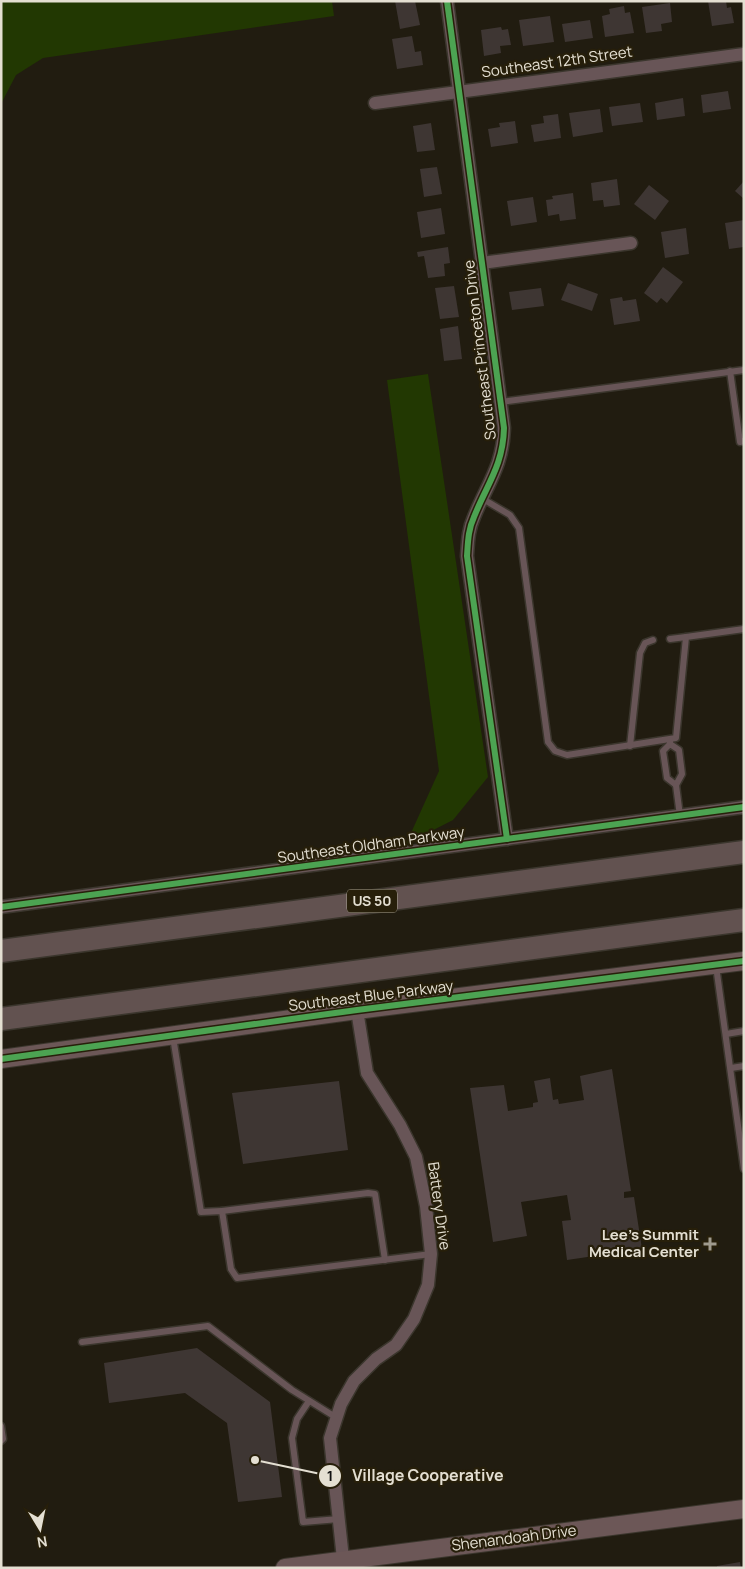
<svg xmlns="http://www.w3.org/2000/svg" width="745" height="1569" font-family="Manrope,sans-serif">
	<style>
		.green { fill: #223802 }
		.building { fill: #3e3633 }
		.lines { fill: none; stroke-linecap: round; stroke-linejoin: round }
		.lane-casing { stroke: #3b362d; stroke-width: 9 }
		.street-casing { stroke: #3b362d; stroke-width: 15 }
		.secondary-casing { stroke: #3b362d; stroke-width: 20 }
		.highway-casing { stroke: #3b362d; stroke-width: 25 }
		.lane { stroke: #685557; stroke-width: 6 }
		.street { stroke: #685557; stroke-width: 12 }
		.secondary { stroke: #6c5757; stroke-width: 18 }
		.highway { stroke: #625250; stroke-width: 22 }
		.cycleway-casing { stroke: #271f0a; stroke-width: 9 }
		.cycleway { stroke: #4ca352; stroke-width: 6 }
		.poi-dot { fill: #a09b8e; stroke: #271f0a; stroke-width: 2 }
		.labels { text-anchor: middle; stroke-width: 4.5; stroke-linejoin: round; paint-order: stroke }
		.shield { fill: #271f0a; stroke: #aba596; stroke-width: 1 }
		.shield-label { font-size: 14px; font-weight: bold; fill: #e4dfd2 }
		.street-label { font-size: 15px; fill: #e4dfd2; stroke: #271f0a }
		.poi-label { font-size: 15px; font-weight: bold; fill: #e4dfd2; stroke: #271f0a; text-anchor: end }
		.leader { fill: none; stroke: #e4dfd2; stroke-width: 2 }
		.callout-dot { fill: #e4dfd2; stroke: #271f0a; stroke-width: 2 }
		.mark-label { font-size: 15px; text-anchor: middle; font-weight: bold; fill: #111 }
		.callout-label { font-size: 16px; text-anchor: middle; font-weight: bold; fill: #e4dfd2; stroke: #271f0a; stroke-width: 4.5; stroke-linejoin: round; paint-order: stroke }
	</style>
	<rect width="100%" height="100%" fill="#211c10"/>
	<g class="green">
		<polygon points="1,1 332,1 334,16 43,58 16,75 1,104"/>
		<polygon points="428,374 488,777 453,820 406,844 439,771 387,380"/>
	</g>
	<g class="building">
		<polygon points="395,1 415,1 420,25 400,29"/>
		<polygon points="708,1 726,1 727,8 731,7 734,23 712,26"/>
		<polygon points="670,3 672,22 661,24 662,31 646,33 642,7"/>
		<polygon points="624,6 625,13 630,12 634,33 605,37 602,16 610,14 609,9"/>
		<polygon points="550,16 554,42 523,46 519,20"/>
		<polygon points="590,20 593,38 565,42 562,24"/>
		<polygon points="501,27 502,30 508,29 511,45 500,46 501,53 484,56 481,30"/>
		<polygon points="412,36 415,52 421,51 423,65 397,69 392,39"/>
		<polygon points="728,91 731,109 703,113 701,95"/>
		<polygon points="683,98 685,116 657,120 655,103"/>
		<polygon points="640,103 643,122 612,126 609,107"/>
		<polygon points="600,109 603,132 573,137 569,113"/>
		<polygon points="558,114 561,138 534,142 531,125 544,123 543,116"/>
		<polygon points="515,121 518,143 491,147 488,129 500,127 499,123"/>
		<polygon points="431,123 435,150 417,152 413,126"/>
		<polygon points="437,167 442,194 424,197 420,169"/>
		<polygon points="617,179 620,205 604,207 603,200 593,201 591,183"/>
		<polygon points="744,181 744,199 735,191"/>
		<polygon points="649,185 669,201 655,220 634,204"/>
		<polygon points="573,193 576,219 560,221 559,214 548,216 546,200 553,199 552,196"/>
		<polygon points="533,197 537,222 511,226 507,201"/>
		<polygon points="441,208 445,234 421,238 417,212"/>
		<polygon points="744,220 744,247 729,249 725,223"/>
		<polygon points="686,228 689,254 665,258 661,232"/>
		<polygon points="448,247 450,263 444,264 445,276 428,278 424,256 418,257 417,252"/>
		<polygon points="663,267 683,282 667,303 661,298 657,303 644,293"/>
		<polygon points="568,283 598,294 592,311 561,300"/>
		<polygon points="454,286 459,317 440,319 435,288"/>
		<polygon points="541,288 544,306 512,310 509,292"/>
		<polygon points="622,297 623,301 636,299 640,321 614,325 610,299"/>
		<polygon points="458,326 462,359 444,361 440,329"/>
		<polygon points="612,1069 631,1191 624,1192 624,1198 634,1197 642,1249 567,1260 562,1221 571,1220 567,1195 521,1202 527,1236 493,1242 470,1088 504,1085 508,1111 533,1107 533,1103 538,1102 534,1081 550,1078 553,1100 558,1099 559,1104 584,1100 580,1076"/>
		<polygon points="339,1081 348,1150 243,1164 232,1093"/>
		<polygon points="197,1348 270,1402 282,1497 238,1502 227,1423 185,1393 109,1403 104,1363"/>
		<polygon points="740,1562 741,1568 717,1568 717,1566"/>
	</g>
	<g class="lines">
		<g class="lane-casing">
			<g id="lane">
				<polyline points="730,371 740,442 744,441"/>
				<polyline points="501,402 744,370"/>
				<polyline points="483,499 510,515 519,528 548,742 555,751 567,755 676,738 686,637 744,629"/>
				<polyline points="670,639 686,637"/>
				<polyline points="670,740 670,744 663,751 667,778 676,785 682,774 679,750 670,744"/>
				<polyline points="630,746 640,653 645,643 653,640"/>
				<polyline points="676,785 680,816"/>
				<polyline points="716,966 744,1169"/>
				<polyline points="726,1034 744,1031"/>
				<polyline points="173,1037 201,1212 222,1211 231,1269 237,1278 431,1254"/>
				<polyline points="731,1068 744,1066"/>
				<polyline points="222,1211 368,1193 375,1194 385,1260"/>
				<polyline points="82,1342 208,1326 292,1390 337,1418"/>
				<polyline points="309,1401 297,1419 292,1438 303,1522 339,1519"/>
				<polyline points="1,1426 3,1439 1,1441"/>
			</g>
		</g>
		<g class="street-casing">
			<g id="street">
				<path d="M447,1l57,427c-1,38 -17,56 -30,89 -6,13 -6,25 -7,39l40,283"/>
				<polyline points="375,103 744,54"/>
				<polyline points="482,263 631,243"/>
				<polyline points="1,907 744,807"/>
				<polyline points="344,1568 330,1438 341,1404 354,1381 376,1359 396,1345 414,1319 428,1285 431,1254 426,1206 416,1157 400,1125 367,1073 357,1010"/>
			</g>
		</g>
		<g class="secondary-casing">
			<g id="secondary">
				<polyline points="1,1059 357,1010 744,961"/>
				<polyline points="285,1568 744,1509"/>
			</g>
		</g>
		<g class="highway-casing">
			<g id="highway">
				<polyline points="1,951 744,852"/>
				<polyline points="1,1019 744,920"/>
			</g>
		</g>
		<use href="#lane" class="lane"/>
		<use href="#street" class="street"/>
		<use href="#secondary" class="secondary"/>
		<use href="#highway" class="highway"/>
		<g class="cycleway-casing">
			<g id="cycleway">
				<path d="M447,1l57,427c-1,38 -17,56 -30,89 -6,13 -6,25 -7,39l40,283"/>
				<polyline points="1,907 744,807"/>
				<polyline points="1,1059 357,1010 744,961"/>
			</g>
		</g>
		<use href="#cycleway" class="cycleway"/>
	</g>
	<path class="poi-dot" d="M707.5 1236.5h5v5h5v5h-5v5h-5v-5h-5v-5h5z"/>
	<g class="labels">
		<rect class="shield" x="347" y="889.5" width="50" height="23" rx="4"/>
		<g class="shield-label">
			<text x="372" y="906">US 50</text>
		</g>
		<g class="street-label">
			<text transform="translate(557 62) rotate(-8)" y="5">Southeast 12th Street</text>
			<text transform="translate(480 350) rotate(-97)" y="5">Southeast Princeton Drive</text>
			<text transform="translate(371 845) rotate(-8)" y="5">Southeast Oldham Parkway</text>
			<text transform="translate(371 996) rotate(-7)" y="5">Southeast Blue Parkway</text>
			<text transform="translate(439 1206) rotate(82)" y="5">Battery Drive</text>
			<text transform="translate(514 1538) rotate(-7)" y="5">Shenandoah Drive</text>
		</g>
		<g class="poi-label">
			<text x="699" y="1240">Lee's Summit<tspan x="699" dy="17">Medical Center</tspan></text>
		</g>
	</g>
	<path class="leader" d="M255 1460L330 1476"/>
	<g class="callout-dot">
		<circle cx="255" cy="1460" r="5"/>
		<circle cx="330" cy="1476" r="12"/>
	</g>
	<g class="mark-label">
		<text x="330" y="1481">1</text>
	</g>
	<g class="callout-label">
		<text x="428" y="1481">Village Cooperative</text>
	</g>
	<rect width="745" height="1569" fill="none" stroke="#e4dfd2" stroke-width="5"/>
	<g transform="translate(40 1529) rotate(170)" stroke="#271f0a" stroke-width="4" paint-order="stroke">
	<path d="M0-4L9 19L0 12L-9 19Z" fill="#e4dfd2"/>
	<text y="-8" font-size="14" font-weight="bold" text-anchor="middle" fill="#e4dfd2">N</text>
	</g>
</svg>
